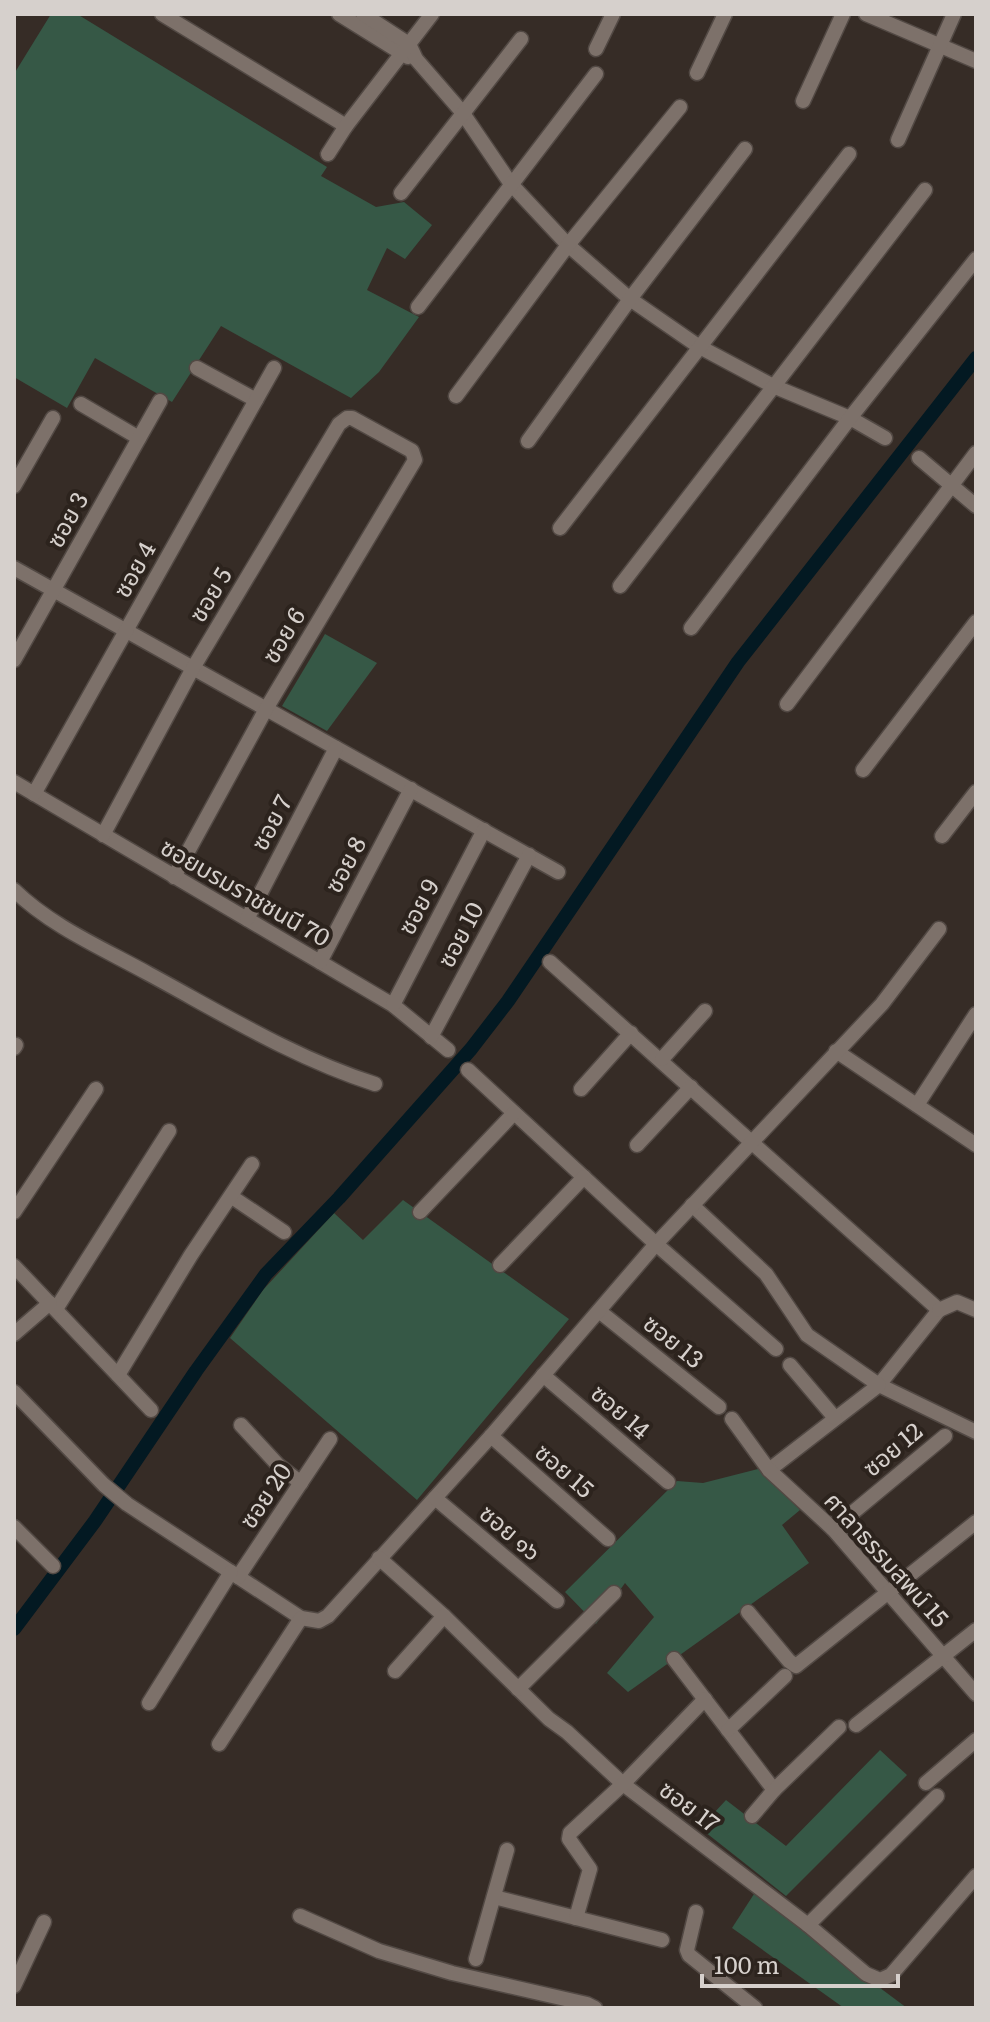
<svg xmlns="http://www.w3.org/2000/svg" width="990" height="2022" font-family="Literata,'Noto Sans Thai',serif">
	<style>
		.green { fill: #365846 }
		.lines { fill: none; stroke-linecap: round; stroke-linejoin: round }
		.canal { stroke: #031922; stroke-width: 14 }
		.minor-casing { stroke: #524944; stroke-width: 17 }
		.minor { stroke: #7d716a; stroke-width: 14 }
		.labels { text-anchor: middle; stroke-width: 8; stroke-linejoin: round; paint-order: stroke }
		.street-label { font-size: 24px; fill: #d6d0cc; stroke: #2c231d }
	</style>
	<rect width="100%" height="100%" fill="#362c26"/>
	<g class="green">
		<polygon points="51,14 77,14 327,167 321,176 376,207 404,202 432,225 405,259 387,248 367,290 419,317 379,372 351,398 221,326 172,402 95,358 67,408 14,377 14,74"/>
		<polygon points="325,634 377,663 327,731 282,706"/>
		<polygon points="403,1200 569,1319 417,1500 230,1338 263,1290 334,1213 363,1240"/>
		<polygon points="758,1469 800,1510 782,1525 809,1563 628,1692 607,1673 654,1617 625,1583 596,1624 565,1592 677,1481 703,1483"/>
		<polygon points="880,1750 907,1775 786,1896 700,1828 726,1800 786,1846"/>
		<polygon points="754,1894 907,2008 844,2008 732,1928"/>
	</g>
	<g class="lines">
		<polyline class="canal" points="14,1629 95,1521 196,1371 266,1274 339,1198 471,1049 508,1001 738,662 976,358"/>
		<g class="minor-casing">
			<g id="minor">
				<polyline points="162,14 346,126"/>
				<polyline points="339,14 408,57"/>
				<polyline points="363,14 409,44 416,59 462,112 511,184 568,245 630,299 698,346 773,386 850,418 885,438"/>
				<polyline points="866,14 976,61"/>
				<polyline points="596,49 613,14"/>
				<polyline points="697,73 725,14"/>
				<polyline points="803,101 843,14"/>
				<polyline points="898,140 954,14"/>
				<polyline points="328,154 346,126 432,14"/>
				<polyline points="401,193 521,39"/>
				<polyline points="418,307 596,74"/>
				<polyline points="197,368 256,400"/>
				<polyline points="456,396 568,245 680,107"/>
				<polyline points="81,404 139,438"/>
				<polyline points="528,441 630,299 745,149"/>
				<polyline points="919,458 976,506"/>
				<polyline points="14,486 53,418"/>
				<polyline points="560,528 849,154"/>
				<polyline points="14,568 558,872"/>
				<polyline points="620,586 925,190"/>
				<polyline points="691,628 850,418 976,259"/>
				<polyline points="14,660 160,401"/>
				<polyline points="787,704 976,453"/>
				<polyline points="863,770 976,622"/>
				<polyline points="14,782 393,1005 448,1050"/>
				<polyline points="34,794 274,368"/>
				<polyline points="103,835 193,668 339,424 347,418 352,418 412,451 415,460 266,709 174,877"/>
				<polyline points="942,836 976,792"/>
				<path d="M14,890c38,37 90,59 135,84 74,40 145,84 226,110"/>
				<polyline points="247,919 336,748"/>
				<polyline points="320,962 411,789"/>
				<polyline points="550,962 939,1310 879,1385 976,1432"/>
				<polyline points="393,1005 484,830"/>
				<polyline points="431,1037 529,855"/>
				<polyline points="14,1048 16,1045"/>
				<polyline points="836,1051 976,1145"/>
				<polyline points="662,1059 705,1011"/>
				<polyline points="468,1070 656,1244 776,1349"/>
				<polyline points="581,1089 631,1033"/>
				<polyline points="917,1105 976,1014"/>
				<polyline points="637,1145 691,1087"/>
				<polyline points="232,1197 284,1232"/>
				<polyline points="692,1205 766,1274 807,1335 879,1385 769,1470"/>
				<polyline points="14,1212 96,1089"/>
				<polyline points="420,1212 514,1113"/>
				<polyline points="500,1265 584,1177"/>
				<polyline points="14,1266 151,1410"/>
				<polyline points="56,1309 169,1131"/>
				<polyline points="939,1310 957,1302 976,1310"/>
				<polyline points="599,1311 719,1407"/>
				<polyline points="14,1334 50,1303"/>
				<polyline points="790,1365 835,1418"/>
				<polyline points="118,1375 191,1255 252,1164"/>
				<polyline points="543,1375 668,1482"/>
				<polyline points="14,1392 104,1485 127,1504 301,1618 319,1621 328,1616 491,1436 656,1244 882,1004 939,929"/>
				<polyline points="732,1419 769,1470 833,1529 976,1694"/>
				<polyline points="241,1425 278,1465 301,1483"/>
				<polyline points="491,1436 608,1539"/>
				<polyline points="435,1498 557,1601"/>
				<polyline points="14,1527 53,1566"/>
				<polyline points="833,1529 945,1436"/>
				<polyline points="379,1558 444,1616 549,1719 567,1732 623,1784 808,1925 866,1974 880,1980 891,1975 976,1876"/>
				<polyline points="238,1577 330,1439"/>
				<polyline points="748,1612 789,1661 796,1666 976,1522"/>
				<polyline points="674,1659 774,1790"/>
				<polyline points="395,1671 444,1616"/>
				<polyline points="518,1689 614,1593"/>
				<polyline points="149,1703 231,1572"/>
				<polyline points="856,1725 976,1630"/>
				<polyline points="728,1730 785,1676"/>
				<polyline points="219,1744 301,1618"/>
				<polyline points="926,1783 976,1740"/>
				<polyline points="752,1816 774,1790 839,1727"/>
				<polyline points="494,1897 662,1940"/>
				<polyline points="696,1912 687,1950 689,1955 755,2008"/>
				<polyline points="300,1916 379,1951 452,1973 587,2004 595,2008"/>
				<polyline points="576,1918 590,1869 569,1839 570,1833 623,1784 705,1699"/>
				<polyline points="808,1925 937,1796"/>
				<polyline points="476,1959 507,1850"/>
				<polyline points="14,1986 44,1922"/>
			</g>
		</g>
		<use href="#minor" class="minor"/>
	</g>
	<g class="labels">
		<g class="street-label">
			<text transform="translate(68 520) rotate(-61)" y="8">ซอย 3</text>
			<text transform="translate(135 570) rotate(-61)" y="8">ซอย 4</text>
			<text transform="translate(211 595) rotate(-59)" y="8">ซอย 5</text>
			<text transform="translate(284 636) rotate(-59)" y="8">ซอย 6</text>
			<text transform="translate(272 823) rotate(-62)" y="8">ซอย 7</text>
			<text transform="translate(346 865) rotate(-62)" y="8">ซอย 8</text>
			<text transform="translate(245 893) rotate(30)" y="8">ซอยบรมราชชนนี 70</text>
			<text transform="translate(419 907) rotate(-62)" y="8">ซอย 9</text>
			<text transform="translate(461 935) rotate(-62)" y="8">ซอย 10</text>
			<text transform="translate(673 1342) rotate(39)" y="8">ซอย 13</text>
			<text transform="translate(620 1412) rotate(41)" y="8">ซอย 14</text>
			<text transform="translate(893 1450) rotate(-40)" y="8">ซอย 12</text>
			<text transform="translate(564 1471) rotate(41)" y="8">ซอย 15</text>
			<text transform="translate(266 1496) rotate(-56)" y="8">ซอย 20</text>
			<text transform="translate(510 1533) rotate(40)" y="8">ซอย ๑๖</text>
			<text transform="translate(886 1560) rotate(48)" y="8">ศาลาธรรมสพน์ 15</text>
			<text transform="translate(689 1807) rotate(37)" y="8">ซอย 17</text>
		</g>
	</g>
	<rect width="990" height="2022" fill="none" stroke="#d6d0cc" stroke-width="32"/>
	<path d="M702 1974v12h196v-12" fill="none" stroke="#d6d0cc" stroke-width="4"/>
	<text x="714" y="1974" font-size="24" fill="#d6d0cc" stroke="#2c231d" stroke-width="6" paint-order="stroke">100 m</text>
</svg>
